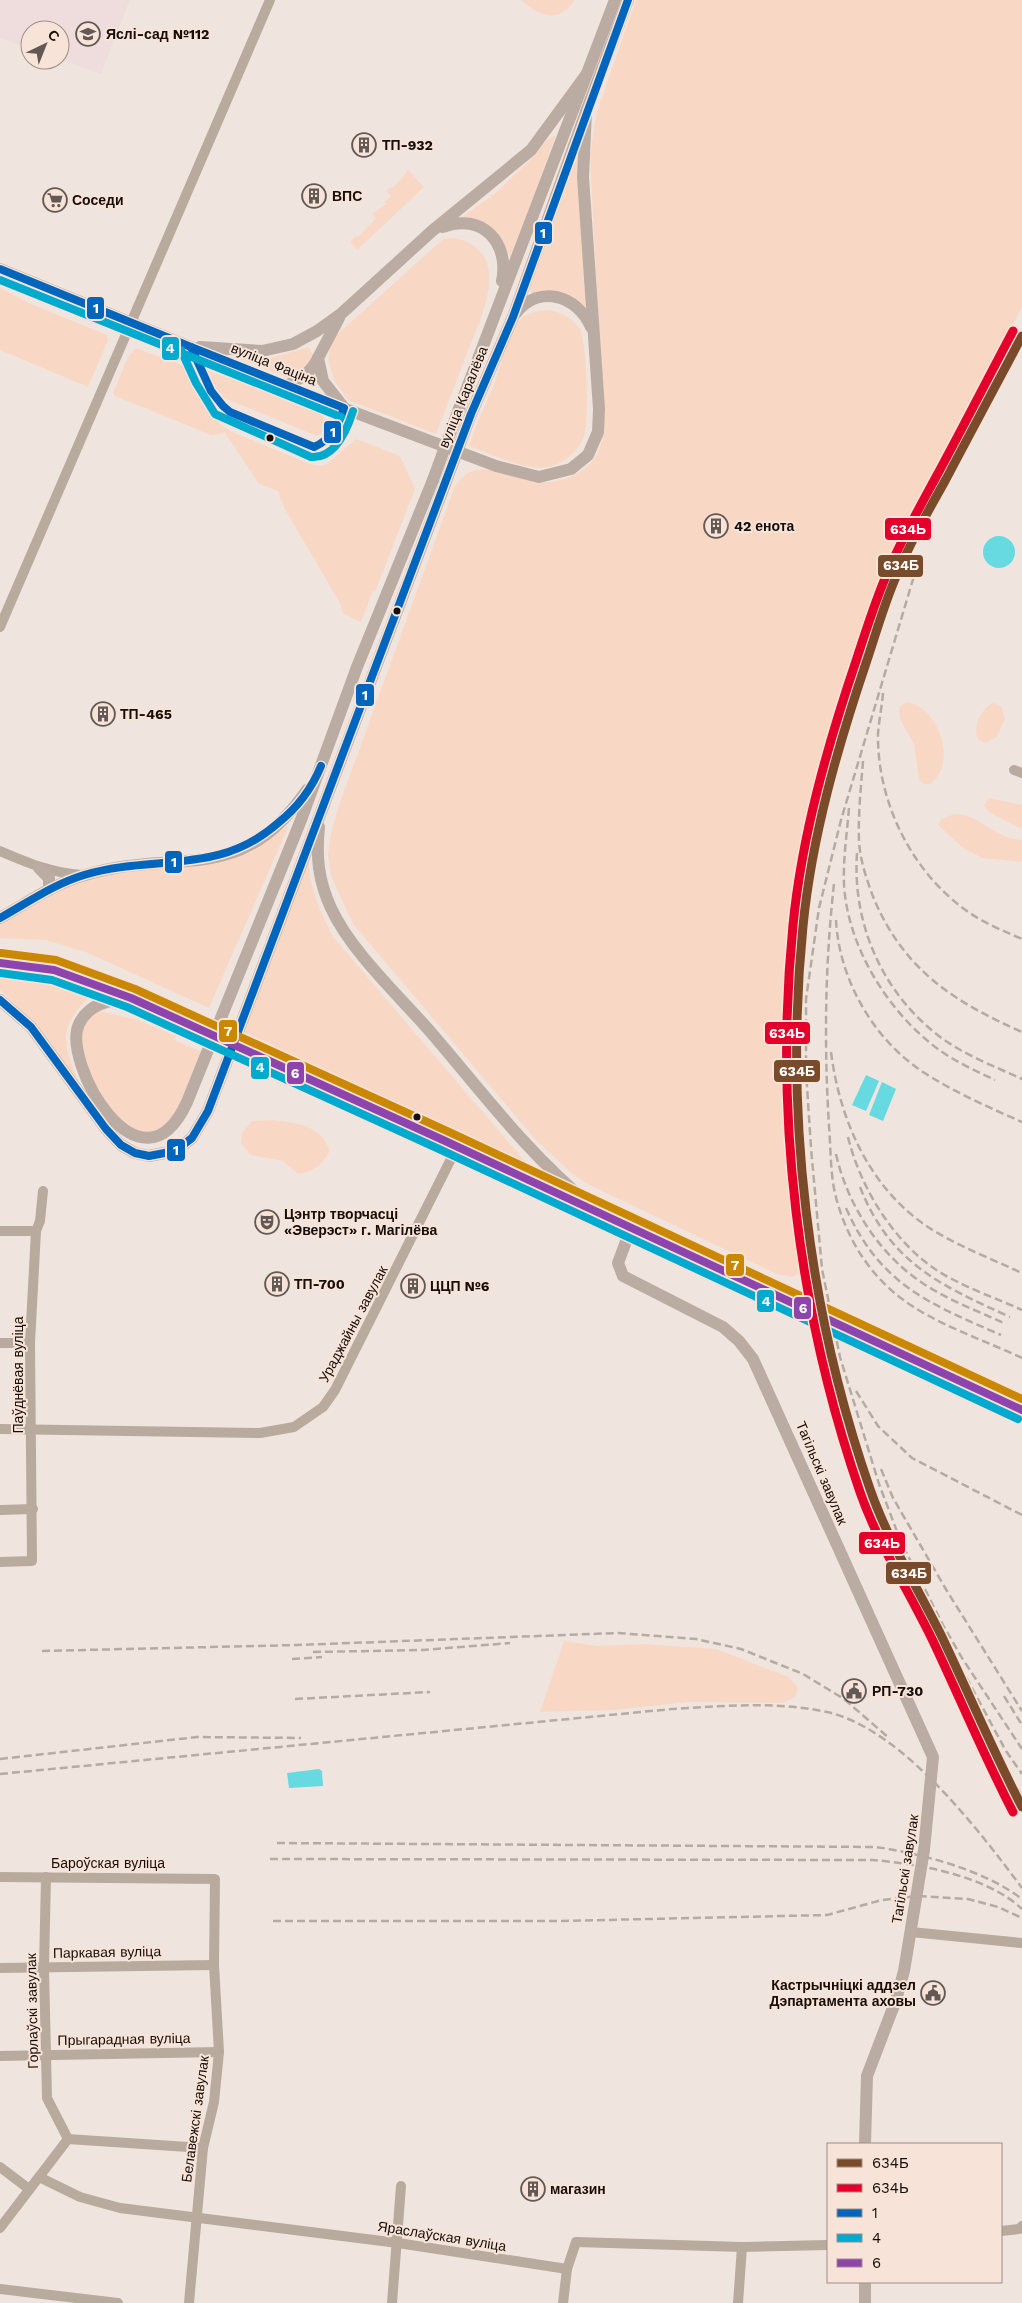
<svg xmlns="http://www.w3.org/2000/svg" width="1022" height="2303" font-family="'Work Sans',sans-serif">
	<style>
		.education { fill: #efddde }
		.green { fill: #f8d8c5 }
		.water { fill: #67d9e1 }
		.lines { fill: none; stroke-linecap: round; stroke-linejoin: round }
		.minor { stroke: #b9aa9e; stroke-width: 10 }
		.major { stroke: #baaca2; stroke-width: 12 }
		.rail { stroke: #b6aba3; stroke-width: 2.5; stroke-dasharray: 8 4; stroke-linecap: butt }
		.major-bridge { stroke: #baaca2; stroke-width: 12 }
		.bus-1-casing { stroke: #f7e3d7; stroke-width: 11 }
		.bus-2-casing { stroke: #f7e3d7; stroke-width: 11 }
		.bus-3-casing { stroke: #f7e3d7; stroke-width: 11 }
		.bus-4-casing { stroke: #f7e3d7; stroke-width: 11 }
		.bus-1 { stroke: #0065bd; stroke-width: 8 }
		.bus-2 { stroke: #00a9ce; stroke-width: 8 }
		.bus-3 { stroke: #8e44ad; stroke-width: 8 }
		.bus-4 { stroke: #ca8802; stroke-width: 8 }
		.rail-1-casing { stroke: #f7e3d7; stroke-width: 12 }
		.rail-2-casing { stroke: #f7e3d7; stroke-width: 12 }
		.rail-1 { stroke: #7a4b2a; stroke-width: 9 }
		.rail-2 { stroke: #e4002b; stroke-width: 9 }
		.bus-dot { fill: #150e0a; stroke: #f7e3d7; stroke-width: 2 }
		.labels { text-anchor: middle; stroke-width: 4; stroke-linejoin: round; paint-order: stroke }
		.poi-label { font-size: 14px; font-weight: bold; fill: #150e0a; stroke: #f7e3d7; text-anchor: start }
		.street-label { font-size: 14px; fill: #150e0a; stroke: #f7e3d7 }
		.line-badge { stroke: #f7e3d7; stroke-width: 2 }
		.badge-label { font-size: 14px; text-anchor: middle; font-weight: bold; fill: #fff }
	</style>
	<rect width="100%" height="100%" fill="#f0e5de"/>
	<polygon class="education" points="0,0 130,0 101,74 60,59 60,30 30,30 30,49 0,38"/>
	<g class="green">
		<path d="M521,0h54c-17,24 -34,17 -54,0z"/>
		<path d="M636,0h386v307l-112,210 -27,58 -45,122 -19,67 -17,77 -18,127 -4,77 6,116 15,98 -3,15 -6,3 -15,-3 -192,-91 -17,-13 -33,-31 -182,-215 -22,-48 -3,-22 3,-21 7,-25 117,-322c5,-7 11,-14 21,-16 19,-3 38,8 57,11 25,5 58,-7 67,-34 4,-12 4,-25 3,-38l-13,-252 5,-36 5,-18z"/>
		<path d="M556,135l-45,124c-13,-26 -19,-38 -50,-41l36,-26 36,-35 15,-18z"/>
		<polygon points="577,151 586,309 532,294 528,286"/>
		<polygon points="408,170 424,187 357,250 350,242 356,236 358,237 376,218 372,214 386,204 384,202 391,196 386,191 391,187 393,188"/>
		<path d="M455,238c61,14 25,82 10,120 -9,25 -19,50 -29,76l-88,-34 -14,-20 -6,-20 3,-20 112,-101z"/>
		<polygon points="0,288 31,304 107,335 108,340 88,387 0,350"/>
		<path d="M549,310c12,2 24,8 31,19 7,15 10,95 3,110 -5,13 -21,25 -34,28 -22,5 -59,-14 -80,-21 6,-19 14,-36 22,-54 9,-19 16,-63 32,-75 8,-6 17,-6 26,-7z"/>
		<path d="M308,347l5,7c-5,13 -12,20 -25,24l-47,-19h26z"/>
		<polygon points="136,348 187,367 220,424 232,432 310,464 320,466 327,464 356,439 400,456 415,489 375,592 373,591 361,622 343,614 340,603 284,508 278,491 259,484 225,433 211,435 115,396 113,393 128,357"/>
		<polygon points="211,366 323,407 332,415 332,424 323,409"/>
		<polygon points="207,370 320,412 331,428 328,433 317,436 224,398 218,392"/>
		<path d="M906,702c32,3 53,61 24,82h-6l-5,-4 -5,-36 -14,-25 -1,-12z"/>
		<path d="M993,703l8,3 4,12 -8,19 -11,6 -7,-3c-8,-12 2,-31 14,-37z"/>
		<polygon points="989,798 1022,805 1022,829 989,812 984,805"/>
		<path d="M954,814c26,0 39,24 68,26v22l-40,-4 -19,-10 -25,-23 3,-6z"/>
		<polygon points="289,825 209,1008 88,953 46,940 0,938 0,923 53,893 87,878 244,853"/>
		<path d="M308,858c2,31 12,54 26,80l195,228 -257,-114 2,-7 -31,-13z"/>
		<path d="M0,977c31,3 60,6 88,21 -31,32 -24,45 -10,84l-43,-58 -35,-34z"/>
		<polygon points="100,1011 138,1020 176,1036 174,1040 202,1052 173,1119 153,1132 139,1132 127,1128 111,1112 81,1059 80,1031 92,1016"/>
		<path d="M271,1120c25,3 50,4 59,31 -8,14 -16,21 -32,23l-15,-13 -32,-6 -10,-11 1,-11 10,-12z"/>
		<polygon points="564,1641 598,1646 644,1644 716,1649 789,1677 798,1688 795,1697 783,1703 690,1702 613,1710 540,1712"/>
	</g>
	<g class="water">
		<circle cx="999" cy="552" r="16"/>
		<polygon points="866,1075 879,1081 866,1111 852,1105"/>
		<polygon points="882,1082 896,1089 883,1121 869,1115"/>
		<polygon points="319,1769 322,1771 323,1786 289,1788 287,1773"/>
	</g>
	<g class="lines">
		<g class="minor">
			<polyline points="0,627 270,0"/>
			<polyline points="1014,770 1022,773"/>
			<path d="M0,851c28,12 52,22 82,24"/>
			<polyline points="0,1231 36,1231"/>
			<polyline points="0,1343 30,1343"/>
			<polyline points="0,1429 260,1433 294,1427 323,1407 335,1390 457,1147"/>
			<polyline points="0,1510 33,1509"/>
			<polyline points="0,1562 32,1561 30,1343 36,1231 40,1221 43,1191"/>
			<polyline points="0,1877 215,1879 214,1965 219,2052 214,2102 203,2148 189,2303"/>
			<polyline points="46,1877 44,1967 47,2098 68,2139"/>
			<polyline points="911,1932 1022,1943"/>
			<polyline points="0,1968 214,1965"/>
			<polyline points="0,2056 219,2052"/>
			<polyline points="68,2139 203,2148"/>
			<polyline points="0,2167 29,2189"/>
			<polyline points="39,2177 80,2197 120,2208 398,2243 567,2269 576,2242 742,2247 828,2245"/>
			<polyline points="0,2228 68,2139"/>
			<polyline points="1001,2231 1019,2229 1022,2226"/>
			<polyline points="0,2289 118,2303"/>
			<polyline points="392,2303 401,2186"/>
			<polyline points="563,2303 567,2269"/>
			<polyline points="738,2303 742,2247"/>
		</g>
		<g class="major">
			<path d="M443,227c39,-15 67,16 59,54"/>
			<polyline points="0,269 285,386 496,466 539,477 571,469 588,455 598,432 599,409 583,177 586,112"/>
			<path d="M516,313c23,-29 61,-18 75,14"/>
			<polyline points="339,318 318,358 323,381 344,408"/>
			<polyline points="200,347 262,351 293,344 317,331 342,313 432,231 531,150 586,75"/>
			<path d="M285,386c14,-6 26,-13 33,-28"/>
			<polyline points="459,409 615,0"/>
			<polyline points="471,414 513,317 586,112 628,0"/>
			<path d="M319,827c-3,29 -1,53 12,81 19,42 66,86 97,121 52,60 98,123 159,173"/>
			<polyline points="39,868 49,878 49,890"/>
			<path d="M0,918c27,-15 55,-35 85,-43 94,-28 155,13 222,-85"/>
			<path d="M0,963c67,6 122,31 183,58"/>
			<path d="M131,998c-21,2 -42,5 -52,26 -18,38 62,179 108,78l114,-282 56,-153 76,-187"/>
			<polyline points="0,1000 31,1027 106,1129 121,1145 135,1153 149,1156 175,1151 192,1138 208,1111 445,484"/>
			<polyline points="264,1058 780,1297"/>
			<polyline points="631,1228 618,1263 623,1276 723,1327 739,1341 753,1359 933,1757 924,1850 904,1971 896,2000 867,2076 865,2144"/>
			<polyline points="856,1333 1022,1410"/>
			<polyline points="865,2303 865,2282"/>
		</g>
		<g class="rail">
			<polyline points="917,566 841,820 819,908 806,999 806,1071 811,1148 822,1269 840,1357 879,1484 901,1542 943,1625 962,1658 1022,1749"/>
			<path d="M883,693c-1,13 -4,27 -5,41 -1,73 39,149 103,186 13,7 27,13 41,19"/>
			<path d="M863,761c-2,26 -5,53 -4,80 1,19 8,40 15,58 30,71 80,103 148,133"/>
			<path d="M849,808c-2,25 -6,51 -5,76 3,59 40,121 85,158 20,17 43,27 66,38"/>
			<path d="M857,853c-5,73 27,143 86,186 24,17 53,28 79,40"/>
			<path d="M834,884c-9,80 -10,161 -5,242 2,24 1,52 8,75 10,36 30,70 60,94 34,28 85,44 125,63"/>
			<path d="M836,920c3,59 37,119 87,152 31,20 65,35 99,50"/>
			<path d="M831,1052c9,71 41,142 105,180 27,16 58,28 86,41"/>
			<path d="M848,1137c12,50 46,106 90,134 25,16 58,27 84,39"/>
			<path d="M836,1154c11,50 43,100 85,128 26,18 57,29 85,42"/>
			<path d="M860,1187c30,76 80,98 150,130"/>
			<path d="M846,1208c34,77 84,96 155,127"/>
			<polyline points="856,1391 878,1426 912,1458 1022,1515"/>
			<polyline points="881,1469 893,1498 947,1591 1022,1711"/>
			<polyline points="42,1651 297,1645 618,1633 696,1639 741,1649 803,1674 844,1699 889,1738"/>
			<polyline points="313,1652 423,1650 510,1643"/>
			<polyline points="292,1659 322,1657"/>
			<polyline points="966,1677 1006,1751 1022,1774"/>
			<polyline points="1004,1696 1022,1725"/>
			<polyline points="295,1699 430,1692"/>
			<polyline points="975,1712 1022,1796"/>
			<polyline points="0,1759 197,1737 301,1738"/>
			<path d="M0,1774l672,-65c53,-3 103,-8 155,3 75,17 151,117 195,176"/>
			<path d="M277,1843l599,4c47,7 108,23 146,52"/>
			<path d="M270,1859l603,1c47,4 114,16 149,49"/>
			<polyline points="273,1921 559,1921 827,1915 882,1900 917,1896 968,1899 998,1907 1022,1918"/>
		</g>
		<g class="major-bridge">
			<polyline points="433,480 459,409"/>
			<polyline points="445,484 471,414"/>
			<polyline points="183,1021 264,1058"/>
			<polyline points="780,1297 856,1333"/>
		</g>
		<g class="bus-1-casing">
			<g id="bus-1">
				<polyline points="0,269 191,347"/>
				<path d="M191,347l153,61c-6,18 -12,31 -30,39l-84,-35 -7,-6 -12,-15z"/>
				<path d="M0,918c27,-15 54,-34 84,-43 70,-21 134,1 194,-52 19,-15 34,-35 43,-57"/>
				<polyline points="0,1000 31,1027 106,1129 121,1145 135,1153 149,1156 175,1151 192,1138 208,1111 471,414 513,317 628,0"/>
			</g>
		</g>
		<g class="bus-2-casing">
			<g id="bus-2">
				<polyline points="0,280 341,417"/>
				<path d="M181,350l15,33 19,31 96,43c24,2 36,-27 42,-46"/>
				<polyline points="0,973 52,980 127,1007 439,1149 1018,1419"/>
			</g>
		</g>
		<g class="bus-3-casing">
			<polyline id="bus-3" points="0,963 54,970 131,998 443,1140 1022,1410"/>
		</g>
		<g class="bus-4-casing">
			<polyline id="bus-4" points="1,953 56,960 135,989 447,1131 1022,1399"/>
		</g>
		<use href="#bus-1" class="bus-1"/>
		<use href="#bus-2" class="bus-2"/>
		<use href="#bus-3" class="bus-3"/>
		<use href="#bus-4" class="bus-4"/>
		<g class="rail-1-casing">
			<path id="rail-1" d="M1022,336c-26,48 -51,97 -77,145 -18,32 -36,64 -50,98 -11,26 -19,54 -28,81 -29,86 -55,175 -64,266 -19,188 5,385 67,563 18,52 48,99 72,148 27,57 51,114 80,170"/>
		</g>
		<g class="rail-2-casing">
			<path id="rail-2" d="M1013,1812c-29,-56 -53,-114 -80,-171 -24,-50 -55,-97 -73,-149 -62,-180 -86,-377 -67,-567 9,-91 35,-181 64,-267 9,-28 18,-56 29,-82 14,-34 32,-66 50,-99 26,-48 51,-97 77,-146"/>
		</g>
		<use href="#rail-1" class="rail-1"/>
		<use href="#rail-2" class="rail-2"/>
	</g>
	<defs>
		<g id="school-ring" transform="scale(1.25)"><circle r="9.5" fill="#f7e3d7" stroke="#625954" stroke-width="1.5"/><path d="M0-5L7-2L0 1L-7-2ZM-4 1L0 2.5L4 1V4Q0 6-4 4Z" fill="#625954"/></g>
		<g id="building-ring" transform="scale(1.25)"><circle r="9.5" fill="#f7e3d7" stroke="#625954" stroke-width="1.5"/><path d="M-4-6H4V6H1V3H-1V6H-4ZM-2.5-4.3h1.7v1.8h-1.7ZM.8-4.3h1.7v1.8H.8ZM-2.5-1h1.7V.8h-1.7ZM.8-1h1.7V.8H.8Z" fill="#625954"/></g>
		<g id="supermarket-ring" transform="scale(1.25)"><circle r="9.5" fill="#f7e3d7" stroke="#625954" stroke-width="1.5"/><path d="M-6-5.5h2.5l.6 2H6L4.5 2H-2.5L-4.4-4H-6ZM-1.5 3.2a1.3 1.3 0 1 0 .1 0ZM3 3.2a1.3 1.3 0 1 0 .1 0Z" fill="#625954"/></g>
		<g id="theatre-ring" transform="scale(1.25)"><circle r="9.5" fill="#f7e3d7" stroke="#625954" stroke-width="1.5"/><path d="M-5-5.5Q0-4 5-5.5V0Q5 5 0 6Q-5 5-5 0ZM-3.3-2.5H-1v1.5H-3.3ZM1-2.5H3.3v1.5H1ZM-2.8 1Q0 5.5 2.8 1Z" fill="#625954"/></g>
		<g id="civic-ring" transform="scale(1.25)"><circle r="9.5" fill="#f7e3d7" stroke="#625954" stroke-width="1.5"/><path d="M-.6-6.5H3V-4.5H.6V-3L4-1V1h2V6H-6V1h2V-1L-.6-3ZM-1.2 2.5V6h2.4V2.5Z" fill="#625954"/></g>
	</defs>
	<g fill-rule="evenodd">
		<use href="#school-ring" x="88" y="34"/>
		<use href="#building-ring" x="364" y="145"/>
		<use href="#building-ring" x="314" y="196"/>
		<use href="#supermarket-ring" x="55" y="200"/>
		<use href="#building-ring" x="716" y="526"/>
		<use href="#building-ring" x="103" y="714"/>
		<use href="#theatre-ring" x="267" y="1222"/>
		<use href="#building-ring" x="277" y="1284"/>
		<use href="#building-ring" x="413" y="1286"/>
		<use href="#civic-ring" x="854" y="1691"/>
		<use href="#civic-ring" x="933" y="1993"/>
		<use href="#building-ring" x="533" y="2189"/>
	</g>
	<g class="bus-dot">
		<circle cx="270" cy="438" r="4.5"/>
		<circle cx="397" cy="611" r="4.5"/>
		<circle cx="417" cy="1117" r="4.5"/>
	</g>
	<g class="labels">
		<g class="poi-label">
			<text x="106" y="39">Яслі-сад №112</text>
			<text x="382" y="150">ТП-932</text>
			<text x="332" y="201">ВПС</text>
			<text x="72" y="205">Соседи</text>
			<text x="734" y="531">42 енота</text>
			<text x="120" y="719">ТП-465</text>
			<text x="284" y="1219">Цэнтр творчасці<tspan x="284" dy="16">«Эверэст» г. Магілёва</tspan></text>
			<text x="294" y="1289">ТП-700</text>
			<text x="430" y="1291">ЦЦП №6</text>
			<text x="872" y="1696">РП-730</text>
			<text x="916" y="1990" text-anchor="end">Кастрычніцкі аддзел<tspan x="916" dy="16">Дэпартамента аховы</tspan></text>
			<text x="550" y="2194">магазин</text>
		</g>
		<g class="street-label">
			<text transform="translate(274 364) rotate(22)" y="5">вуліца Фаціна</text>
			<text transform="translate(463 397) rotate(-68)" y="5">вуліца Каралёва</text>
			<text transform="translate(353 1324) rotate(-62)" y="5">Ураджайны завулак</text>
			<text transform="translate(18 1375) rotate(-90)" y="5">Паўднёвая вуліца</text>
			<text transform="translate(822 1473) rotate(67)" y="5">Тагільскі завулак</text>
			<text x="108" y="1868">Бароўская вуліца</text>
			<text transform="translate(905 1869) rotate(-81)" y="5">Тагільскі завулак</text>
			<text transform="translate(107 1952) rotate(-1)" y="5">Паркавая вуліца</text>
			<text transform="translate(32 2011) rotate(-91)" y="5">Горлаўскі завулак</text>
			<text transform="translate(124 2039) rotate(-1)" y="5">Прыгарадная вуліца</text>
			<text transform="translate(195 2119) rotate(-82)" y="5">Белавежскі завулак</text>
			<text transform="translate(442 2236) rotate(9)" y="5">Яраслаўская вуліца</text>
		</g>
	</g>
	<g class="line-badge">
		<rect x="534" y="221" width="19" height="24" rx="5" fill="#0065bd"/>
		<rect x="86" y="296" width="19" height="24" rx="5" fill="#0065bd"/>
		<rect x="161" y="336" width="19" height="25" rx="5" fill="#00a9ce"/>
		<rect x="323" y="420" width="19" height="24" rx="5" fill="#0065bd"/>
		<rect x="884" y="517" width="48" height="24" rx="5" fill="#e4002b"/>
		<rect x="877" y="554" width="47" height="24" rx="5" fill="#7a4b2a"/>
		<rect x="355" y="683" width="20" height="24" rx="5" fill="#0065bd"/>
		<rect x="164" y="850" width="19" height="24" rx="5" fill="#0065bd"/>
		<rect x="218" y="1019" width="20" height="24" rx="5" fill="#ca8802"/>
		<rect x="764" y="1021" width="47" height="24" rx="5" fill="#e4002b"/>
		<rect x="250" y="1056" width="20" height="24" rx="5" fill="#00a9ce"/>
		<rect x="773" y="1059" width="48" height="24" rx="5" fill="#7a4b2a"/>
		<rect x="286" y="1061" width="19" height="24" rx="5" fill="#8e44ad"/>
		<rect x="166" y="1138" width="20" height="24" rx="5" fill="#0065bd"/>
		<rect x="725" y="1253" width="20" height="24" rx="5" fill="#ca8802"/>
		<rect x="756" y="1289" width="19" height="24" rx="5" fill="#00a9ce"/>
		<rect x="793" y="1296" width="19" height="24" rx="5" fill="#8e44ad"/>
		<rect x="858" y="1531" width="48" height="24" rx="5" fill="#e4002b"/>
		<rect x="885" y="1561" width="47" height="24" rx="5" fill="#7a4b2a"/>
	</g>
	<g class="badge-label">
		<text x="543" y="238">1</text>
		<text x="96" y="313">1</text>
		<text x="170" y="353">4</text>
		<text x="333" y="437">1</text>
		<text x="908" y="534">634Ь</text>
		<text x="901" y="570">634Б</text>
		<text x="365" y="700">1</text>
		<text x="174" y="867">1</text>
		<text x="228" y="1036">7</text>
		<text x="787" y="1038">634Ь</text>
		<text x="260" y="1072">4</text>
		<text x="797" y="1076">634Б</text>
		<text x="295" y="1078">6</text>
		<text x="176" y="1155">1</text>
		<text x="735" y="1270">7</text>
		<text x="766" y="1306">4</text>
		<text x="803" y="1313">6</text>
		<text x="882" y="1548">634Ь</text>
		<text x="909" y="1578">634Б</text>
	</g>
	<rect x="827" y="2143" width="175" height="140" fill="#f7e3d7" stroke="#9d8e85"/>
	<rect x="837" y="2159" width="25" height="8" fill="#7a4b2a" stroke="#9d8e85"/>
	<text x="872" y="2168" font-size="15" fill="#150e0a">634Б</text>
	<rect x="837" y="2184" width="25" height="8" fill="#e4002b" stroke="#9d8e85"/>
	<text x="872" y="2193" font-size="15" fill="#150e0a">634Ь</text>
	<rect x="837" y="2209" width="25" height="8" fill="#0065bd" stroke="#9d8e85"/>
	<text x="872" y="2218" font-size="15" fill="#150e0a">1</text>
	<rect x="837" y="2234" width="25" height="8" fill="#00a9ce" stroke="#9d8e85"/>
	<text x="872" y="2243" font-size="15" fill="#150e0a">4</text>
	<rect x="837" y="2259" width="25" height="8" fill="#8e44ad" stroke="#9d8e85"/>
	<text x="872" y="2268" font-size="15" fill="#150e0a">6</text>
	<g transform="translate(45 45) rotate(43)"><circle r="24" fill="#f7e3d7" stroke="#9d8e85"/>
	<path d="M0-4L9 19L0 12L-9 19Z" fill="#625954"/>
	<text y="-8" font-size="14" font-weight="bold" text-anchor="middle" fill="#150e0a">С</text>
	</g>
</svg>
